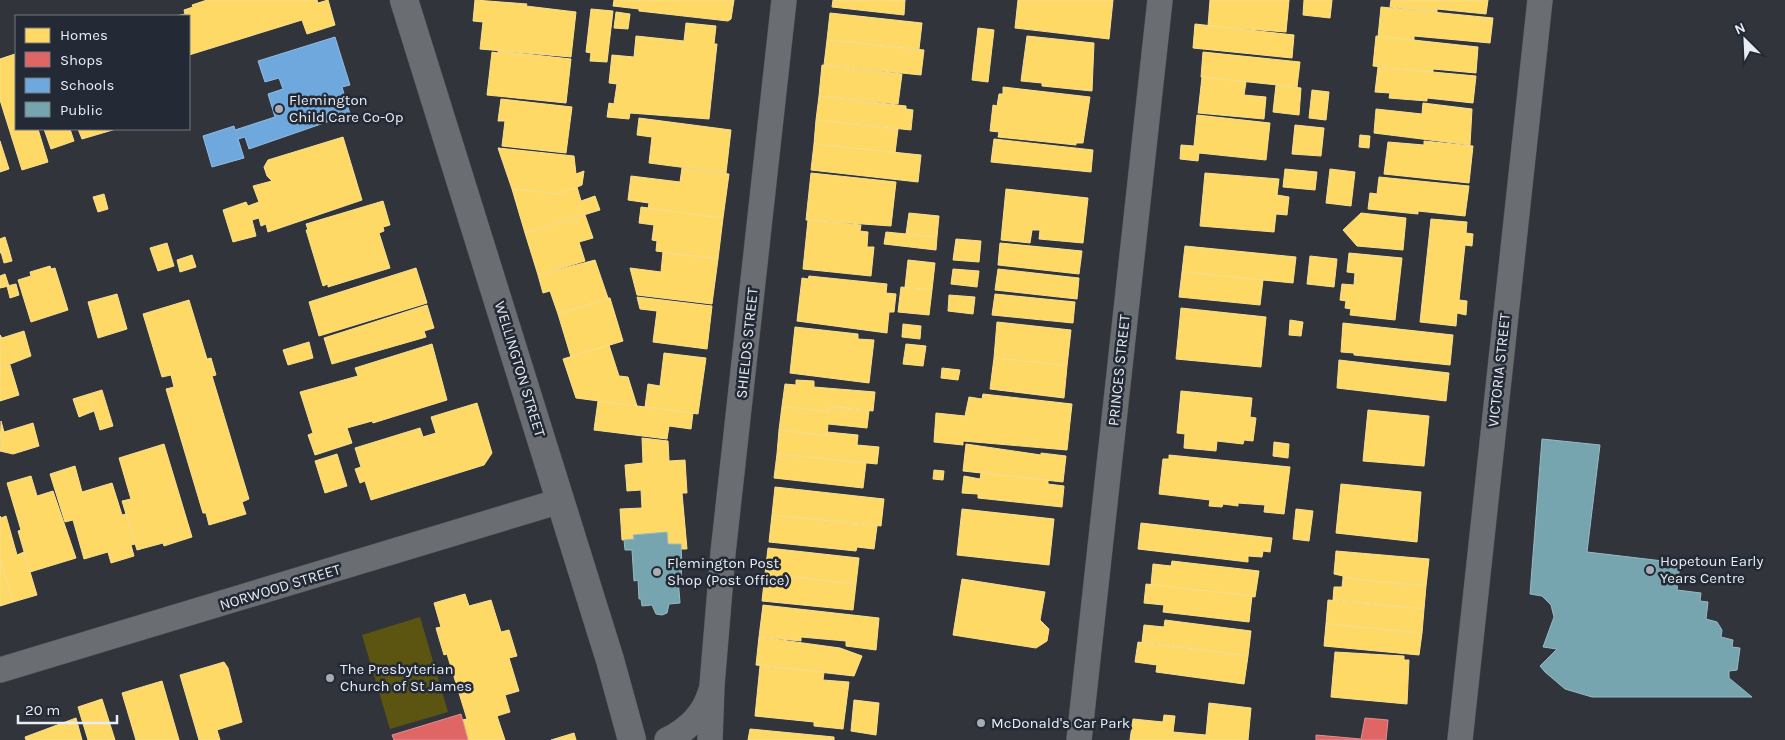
<svg xmlns="http://www.w3.org/2000/svg" width="1785" height="740" font-family="Karla,sans-serif">
	<style>
		.green { fill: #5c5411 }
		.homes { fill: #ffd966; stroke: #f8df91 }
		.shops { fill: #e06666; stroke: #e28e91 }
		.schools { fill: #6fa8dc; stroke: #93bce3 }
		.public { fill: #76a5af; stroke: #98bac4 }
		.lines { fill: none; stroke-linecap: round; stroke-linejoin: round }
		.minor-casing { stroke: #505358; stroke-width: 26 }
		.tertiary-casing { stroke: #505358; stroke-width: 29 }
		.minor { stroke: #6a6d71; stroke-width: 25 }
		.tertiary { stroke: #6a6d71; stroke-width: 28 }
		.poi-dot { fill: #a8acb3; stroke: #232a35; stroke-width: 2 }
		.labels { text-anchor: middle; stroke-width: 5; stroke-linejoin: round; paint-order: stroke }
		.poi-label { font-size: 15px; fill: #e8ecf4; stroke: #232a35; text-anchor: start }
		.street-label { font-size: 15px; fill: #e8ecf4; stroke: #232a35 }
	</style>
	<rect width="100%" height="100%" fill="#31353b"/>
	<polygon class="green" points="420,617 448,712 390,729 362,635"/>
	<g class="homes">
		<polygon points="207,0 317,0 318,3 328,0 335,25 307,34 302,20 189,55 189,16 176,16 185,14 184,10 193,7 192,5"/>
		<polygon points="475,0 527,4 526,6 576,12 571,57 480,49 483,22 473,21"/>
		<polygon points="614,0 734,0 731,19 728,21 639,11 639,9 613,6"/>
		<polygon points="833,0 905,0 904,15 832,7"/>
		<polygon points="1018,0 1113,0 1109,39 1015,28"/>
		<polygon points="1210,0 1289,0 1286,32 1208,26"/>
		<polygon points="1304,0 1332,0 1330,18 1303,15"/>
		<polygon points="1391,0 1488,0 1486,14 1437,9 1437,12 1390,7"/>
		<polygon points="1381,7 1493,18 1490,43 1414,36 1414,40 1378,37"/>
		<polygon points="591,9 613,11 607,62 590,61 591,53 586,52"/>
		<polygon points="616,12 630,14 628,29 614,28"/>
		<polygon points="830,13 922,23 919,49 827,40"/>
		<polygon points="686,23 716,26 714,44 717,44 709,119 630,113 629,119 607,117 609,103 614,104 617,84 609,83 612,55 634,57 636,36 684,41"/>
		<polygon points="1195,24 1294,35 1292,58 1193,48"/>
		<polygon points="978,28 994,30 988,82 972,80"/>
		<polygon points="1027,36 1094,43 1092,91 1042,86 1042,83 1021,81"/>
		<polygon points="1376,36 1478,47 1476,73 1433,69 1433,72 1373,66"/>
		<polygon points="827,40 924,50 921,75 824,65"/>
		<polygon points="498,51 571,59 566,103 487,95 492,52 498,53"/>
		<polygon points="1203,52 1300,62 1297,87 1201,77"/>
		<polygon points="15,54 16,129 38,129 48,162 22,170 0,100 0,59"/>
		<polygon points="822,65 902,74 898,104 819,96"/>
		<polygon points="1378,67 1476,76 1473,103 1427,98 1427,101 1389,98 1390,93 1375,92"/>
		<polygon points="1202,77 1246,82 1244,95 1266,97 1264,119 1198,113"/>
		<polygon points="1276,85 1301,88 1299,115 1273,112"/>
		<polygon points="1003,87 1090,97 1083,143 1076,143 1076,145 998,137 999,132 990,131 993,105 997,106 999,94 1003,94"/>
		<polygon points="1312,90 1329,92 1326,120 1309,118"/>
		<polygon points="819,96 906,106 906,109 913,110 911,130 816,120"/>
		<polygon points="501,99 572,107 566,153 502,146 505,121 498,121"/>
		<polygon points="1423,103 1472,109 1470,145 1374,133 1376,109 1422,114"/>
		<polygon points="1197,115 1270,123 1266,160 1199,153 1198,161 1180,159 1181,145 1194,146"/>
		<polygon points="639,118 731,130 726,173 649,163 652,137 637,135"/>
		<polygon points="816,120 898,129 895,153 814,144"/>
		<polygon points="1295,125 1324,128 1321,156 1292,154"/>
		<polygon points="44,129 70,129 74,141 51,149"/>
		<polygon points="78,129 116,129 82,139"/>
		<polygon points="1360,135 1370,136 1369,148 1359,147"/>
		<polygon points="343,137 362,200 268,232 266,224 261,226 259,218 252,220 256,236 233,242 223,210 246,202 248,206 259,202 253,186 272,181 267,176 264,167 268,160"/>
		<polygon points="994,139 1093,150 1091,172 991,162"/>
		<polygon points="0,141 9,169 0,172"/>
		<polygon points="1424,141 1473,146 1469,183 1384,174 1388,142 1424,145"/>
		<polygon points="814,144 921,155 918,182 811,170"/>
		<polygon points="498,148 574,156 576,174 584,171 582,185 560,194 512,189"/>
		<polygon points="682,168 729,174 723,218 648,209 649,203 628,200 631,176 680,182"/>
		<polygon points="1285,169 1317,172 1315,190 1283,187"/>
		<polygon points="1330,169 1355,172 1351,206 1326,203"/>
		<polygon points="811,173 896,182 891,226 806,220"/>
		<polygon points="1205,173 1279,179 1277,195 1289,197 1287,215 1276,214 1274,232 1200,226"/>
		<polygon points="1379,177 1469,186 1465,216 1418,211 1418,214 1368,209 1370,193 1377,194"/>
		<polygon points="577,187 581,201 595,196 600,210 525,233 512,189 560,194"/>
		<polygon points="1006,189 1088,198 1083,243 1039,239 1040,230 1032,230 1030,243 1001,240"/>
		<polygon points="104,194 108,209 98,212 93,197"/>
		<polygon points="383,201 390,225 383,227 384,231 379,233 390,268 328,287 328,284 323,286 306,230 308,230 306,224"/>
		<polygon points="641,207 723,218 718,259 656,251 657,241 652,240 654,225 639,223"/>
		<polygon points="909,213 939,216 937,237 906,234"/>
		<polygon points="1361,213 1406,218 1403,250 1357,246 1343,230"/>
		<polygon points="585,215 593,238 579,242 585,261 538,275 525,233"/>
		<polygon points="1431,219 1467,222 1466,233 1473,234 1472,246 1465,245 1459,300 1467,301 1466,315 1457,313 1456,326 1420,322"/>
		<polygon points="808,220 861,225 860,231 868,232 867,247 874,247 871,276 803,269"/>
		<polygon points="886,232 937,237 936,250 884,244"/>
		<polygon points="5,237 9,250 0,253 0,239"/>
		<polygon points="956,239 981,241 979,262 953,260"/>
		<polygon points="167,243 174,266 158,271 150,248"/>
		<polygon points="1000,243 1082,251 1079,274 998,265"/>
		<polygon points="1185,246 1296,257 1293,283 1182,272"/>
		<polygon points="9,250 12,261 4,263 1,252"/>
		<polygon points="663,252 718,259 712,304 637,295 630,268 661,272"/>
		<polygon points="1349,253 1402,258 1395,320 1350,315 1351,309 1345,308 1346,301 1340,300 1342,284 1354,285 1355,273 1347,272"/>
		<polygon points="192,255 196,267 180,272 177,260"/>
		<polygon points="1310,256 1337,259 1334,287 1307,284"/>
		<polygon points="595,260 608,298 558,314 550,291 543,293 538,275"/>
		<polygon points="908,260 935,263 932,290 905,287"/>
		<polygon points="50,266 51,269 55,268 68,310 31,322 18,280 31,276 30,272"/>
		<polygon points="416,268 427,303 319,336 309,302"/>
		<polygon points="953,269 979,271 977,287 951,284"/>
		<polygon points="998,269 1079,278 1077,299 995,290"/>
		<polygon points="1182,272 1263,280 1260,305 1179,297"/>
		<polygon points="5,274 9,286 0,288 0,276"/>
		<polygon points="809,276 887,284 886,293 896,294 894,312 889,312 887,333 797,321 802,278 808,279"/>
		<polygon points="16,284 19,295 10,298 7,286"/>
		<polygon points="901,287 932,290 929,315 898,312"/>
		<polygon points="117,294 127,329 98,338 88,302"/>
		<polygon points="995,294 1075,302 1073,323 992,315"/>
		<polygon points="949,295 975,297 973,314 948,311"/>
		<polygon points="637,297 712,306 707,349 653,342 657,311 640,309"/>
		<polygon points="608,298 610,298 623,341 571,357 558,314"/>
		<polygon points="189,300 207,359 211,358 216,375 212,376 249,499 242,502 246,514 209,525 206,513 203,513 166,389 174,387 171,375 162,377 143,314"/>
		<polygon points="427,305 434,328 424,331 426,337 332,364 324,338"/>
		<polygon points="1181,308 1266,317 1261,367 1176,359"/>
		<polygon points="1290,320 1303,322 1301,336 1289,335"/>
		<polygon points="997,322 1071,330 1067,366 994,358"/>
		<polygon points="1343,323 1453,335 1450,365 1354,355 1354,353 1341,352"/>
		<polygon points="903,324 921,326 920,339 902,337"/>
		<polygon points="795,327 858,334 858,339 874,340 869,383 790,373"/>
		<polygon points="24,331 31,356 0,368 0,335 2,338"/>
		<polygon points="309,342 313,358 288,365 283,350"/>
		<polygon points="432,344 447,400 373,423 372,421 347,428 352,443 315,455 308,435 313,433 300,392 358,376 355,368"/>
		<polygon points="906,344 926,346 923,366 903,364"/>
		<polygon points="609,345 619,376 628,377 637,406 576,398 563,359"/>
		<polygon points="664,353 706,358 698,414 645,407 648,384 660,386"/>
		<polygon points="994,358 1067,366 1064,398 990,389"/>
		<polygon points="1339,360 1449,373 1446,401 1337,388"/>
		<polygon points="10,365 19,395 0,401 0,368"/>
		<polygon points="942,368 960,370 958,380 941,378"/>
		<polygon points="796,380 814,381 814,387 875,392 873,411 830,406 829,412 782,406 785,384 796,385"/>
		<polygon points="102,390 113,426 100,430 89,394"/>
		<polygon points="1181,391 1252,398 1250,417 1256,418 1253,441 1244,440 1243,444 1217,441 1216,451 1184,448 1185,434 1177,433"/>
		<polygon points="89,394 94,411 79,417 73,399"/>
		<polygon points="983,394 1072,404 1067,450 963,441 963,445 934,442 936,413 965,416 969,397 982,399"/>
		<polygon points="598,401 693,413 691,429 669,426 667,439 594,430"/>
		<polygon points="477,403 492,453 484,465 371,500 365,481 360,483 355,469 361,467 355,448 420,428 423,437 436,433 431,417"/>
		<polygon points="782,406 829,412 830,406 869,411 867,428 828,424 827,436 779,430"/>
		<polygon points="1368,410 1429,416 1424,466 1363,461"/>
		<polygon points="1,421 4,432 33,423 39,446 13,454 0,451"/>
		<polygon points="779,430 827,436 827,432 858,435 857,445 879,447 877,464 777,454"/>
		<polygon points="642,438 668,441 669,461 685,460 687,493 682,493 687,549 681,549 681,544 668,544 667,532 633,535 634,539 622,540 620,509 642,508 641,490 627,491 625,465 643,463"/>
		<polygon points="1274,442 1289,444 1288,458 1273,456"/>
		<polygon points="164,444 192,537 164,546 163,543 137,550 122,501 131,499 119,458"/>
		<polygon points="966,444 1041,455 1041,453 1066,456 1063,482 963,471"/>
		<polygon points="337,454 347,486 325,493 315,461"/>
		<polygon points="777,454 866,463 863,488 774,478"/>
		<polygon points="1169,455 1290,467 1284,514 1264,512 1265,505 1238,503 1238,506 1223,504 1222,507 1209,506 1210,500 1159,494 1163,459 1169,459"/>
		<polygon points="75,466 82,492 112,483 122,515 126,514 135,544 131,545 134,556 111,563 108,552 84,559 73,520 65,522 50,474"/>
		<polygon points="934,470 944,471 943,480 933,479"/>
		<polygon points="981,473 1048,480 1048,484 1064,486 1062,507 978,498 978,494 962,493 964,476 980,479"/>
		<polygon points="31,476 37,496 53,491 76,558 30,572 18,531 21,530 7,483"/>
		<polygon points="1341,484 1421,492 1417,542 1336,533"/>
		<polygon points="775,487 884,499 881,526 772,515"/>
		<polygon points="962,509 1054,519 1049,565 957,555"/>
		<polygon points="1296,509 1313,511 1309,541 1293,539"/>
		<polygon points="772,515 877,526 874,549 857,547 856,551 769,542"/>
		<polygon points="0,516 1,518 6,516 17,555 24,552 37,595 13,602 0,558"/>
		<polygon points="1141,523 1272,538 1270,552 1263,551 1262,557 1248,556 1248,562 1138,549"/>
		<polygon points="768,548 859,558 856,584 765,574"/>
		<polygon points="1336,551 1429,559 1426,586 1343,578 1343,576 1334,574"/>
		<polygon points="0,558 13,602 0,606"/>
		<polygon points="1172,561 1259,571 1255,597 1151,585 1153,564 1171,566"/>
		<polygon points="765,574 856,584 853,610 762,601"/>
		<polygon points="1343,578 1426,586 1424,609 1333,600 1334,587 1342,587"/>
		<polygon points="962,579 1045,592 1040,620 1049,629 1047,641 1036,648 953,635"/>
		<polygon points="1146,584 1252,596 1249,622 1163,612 1164,605 1144,603"/>
		<polygon points="465,594 469,606 491,600 501,632 509,630 517,656 509,658 519,691 505,695 510,712 497,716 505,740 468,740 462,720 467,719 447,654 444,655 436,628 441,627 434,603"/>
		<polygon points="1328,600 1424,609 1422,633 1326,624"/>
		<polygon points="763,605 879,618 876,650 846,646 846,641 801,637 801,641 759,637"/>
		<polygon points="1165,620 1251,631 1248,656 1142,642 1144,625 1164,627"/>
		<polygon points="1326,624 1422,633 1419,655 1324,646"/>
		<polygon points="759,637 840,648 862,656 854,676 756,665"/>
		<polygon points="1138,642 1248,656 1244,684 1156,672 1157,665 1135,662"/>
		<polygon points="1335,652 1404,656 1404,660 1409,660 1407,704 1331,697"/>
		<polygon points="224,662 228,668 242,722 217,730 220,740 199,740 180,675"/>
		<polygon points="760,666 824,672 823,680 849,682 843,729 814,726 814,722 755,716"/>
		<polygon points="162,681 179,740 136,740 122,693"/>
		<polygon points="102,699 115,740 88,740 78,707"/>
		<polygon points="854,700 879,703 876,735 851,731"/>
		<polygon points="1209,703 1251,708 1248,740 1130,740 1133,719 1163,722 1164,715 1175,716 1173,732 1206,735"/>
		<polygon points="76,718 82,740 26,740 25,737"/>
		<polygon points="750,729 834,737 834,740 748,740"/>
		<polygon points="574,733 576,740 551,740"/>
	</g>
	<g class="shops">
		<polygon points="461,714 468,740 394,740 392,735"/>
		<polygon points="1365,718 1388,720 1386,740 1316,740 1316,735 1361,739"/>
	</g>
	<polygon class="schools" points="335,37 350,85 342,87 350,114 249,149 245,137 238,139 244,158 212,167 203,136 234,126 235,130 275,117 268,94 283,89 279,78 265,82 258,61"/>
	<g class="public">
		<polygon points="1542,439 1600,445 1587,552 1680,563 1677,590 1701,593 1700,601 1708,602 1706,619 1717,622 1722,630 1721,637 1733,640 1732,647 1740,648 1737,670 1729,671 1729,678 1752,697 1592,697 1565,689 1545,672 1540,666 1557,649 1543,647 1554,617 1551,605 1542,596 1530,594"/>
		<polygon points="667,532 668,544 681,544 682,567 681,576 678,577 680,603 669,604 667,613 662,615 656,614 652,605 642,606 641,599 639,599 638,580 634,581 632,550 625,550 624,540 634,539 633,535"/>
	</g>
	<g class="lines">
		<g class="minor-casing">
			<g id="minor">
				<polyline points="0,670 560,501"/>
				<path d="M667,740c20,-10 37,-26 43,-47"/>
				<polyline points="710,740 712,685 723,553 784,0"/>
				<polyline points="1079,740 1160,0"/>
				<polyline points="1460,740 1540,0"/>
			</g>
		</g>
		<g class="tertiary-casing">
			<polyline id="tertiary" points="404,0 610,660 632,740"/>
		</g>
		<use href="#minor" class="minor"/>
		<use href="#tertiary" class="tertiary"/>
	</g>
	<g class="poi-dot">
		<circle cx="279" cy="109" r="5"/>
		<circle cx="1650" cy="570" r="5"/>
		<circle cx="657" cy="572" r="5"/>
		<circle cx="330" cy="678" r="5"/>
		<circle cx="981" cy="723" r="5"/>
	</g>
	<g class="labels">
		<g class="poi-label">
			<text x="289" y="105">Flemington<tspan x="289" dy="17">Child Care Co-Op</tspan></text>
			<text x="1660" y="566">Hopetoun Early<tspan x="1660" dy="17">Years Centre</tspan></text>
			<text x="667" y="568">Flemington Post<tspan x="667" dy="17">Shop (Post Office)</tspan></text>
			<text x="340" y="674">The Presbyterian<tspan x="340" dy="17">Church of St James</tspan></text>
			<text x="991" y="728">McDonald's Car Park</text>
		</g>
		<g class="street-label">
			<text transform="translate(747 343) rotate(-84)" y="5">SHIELDS STREET</text>
			<text transform="translate(520 369) rotate(73)" y="5">WELLINGTON STREET</text>
			<text transform="translate(1119 370) rotate(-84)" y="5">PRINCES STREET</text>
			<text transform="translate(1499 370) rotate(-84)" y="5">VICTORIA STREET</text>
			<text transform="translate(280 587) rotate(-17)" y="5">NORWOOD STREET</text>
		</g>
	</g>
	<rect x="15" y="15" width="175" height="115" fill="#232a35" stroke="#727881"/>
	<rect x="25" y="28" width="25" height="15" fill="#ffd966" stroke="#727881"/>
	<text x="60" y="40" font-size="15" fill="#e8ecf4">Homes</text>
	<rect x="25" y="52" width="25" height="15" fill="#e06666" stroke="#727881"/>
	<text x="60" y="65" font-size="15" fill="#e8ecf4">Shops</text>
	<rect x="25" y="78" width="25" height="15" fill="#6fa8dc" stroke="#727881"/>
	<text x="60" y="90" font-size="15" fill="#e8ecf4">Schools</text>
	<rect x="25" y="102" width="25" height="15" fill="#76a5af" stroke="#727881"/>
	<text x="60" y="115" font-size="15" fill="#e8ecf4">Public</text>
	<g transform="translate(1745 40) rotate(336)" stroke="#232a35" stroke-width="4" paint-order="stroke">
	<path d="M0-4L9 19L0 12L-9 19Z" fill="#e8ecf4"/>
	<text y="-8" font-size="14" font-weight="bold" text-anchor="middle" fill="#e8ecf4">N</text>
	</g>
	<path d="M18 715v8h99v-8" fill="none" stroke="#e8ecf4" stroke-width="2.5"/>
	<text x="25" y="715" font-size="15" fill="#e8ecf4" stroke="#232a35" stroke-width="4" paint-order="stroke">20 m</text>
</svg>
